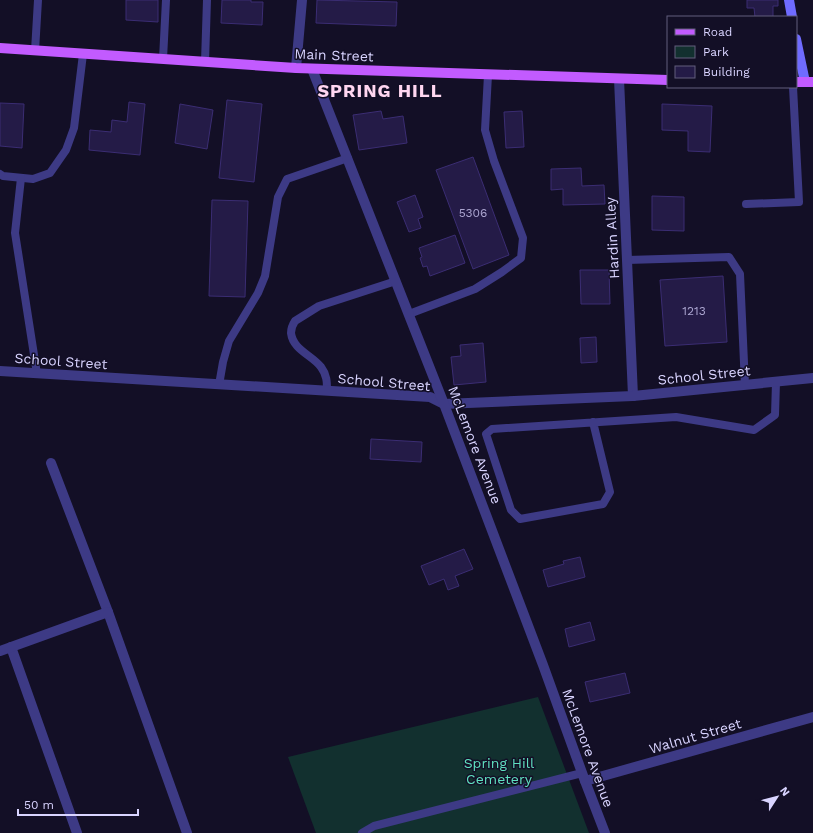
<svg xmlns="http://www.w3.org/2000/svg" width="813" height="833" font-family="'Work Sans',sans-serif">
	<style>
		.green { fill: #12302f }
		.building { fill: #241b47; stroke: #3b2d73 }
		.lines { fill: none; stroke-linecap: round; stroke-linejoin: round }
		.service { stroke: #3d3a85; stroke-width: 8 }
		.minor { stroke: #3d3a85; stroke-width: 10 }
		.tertiary { stroke: #3d3a85; stroke-width: 10 }
		.secondary { stroke: #6f6bff; stroke-width: 10 }
		.primary { stroke: #c25bff; stroke-width: 10 }
		.labels { text-anchor: middle; stroke-width: 3; stroke-linejoin: round; paint-order: stroke }
		.number-label { font-size: 12px; fill: #aca6d1 }
		.street-label { font-size: 14px; fill: #d9d4ff; stroke: #130f26 }
		.park-label { font-size: 14px; fill: #5fe0c0; stroke: #130f26 }
		.district-label { font-size: 18px; font-weight: bold; letter-spacing: 1px; fill: #ffd6f0; stroke: #130f26 }
	</style>
	<rect width="100%" height="100%" fill="#130f26"/>
	<polygon class="green" points="538,697 589,833 316,833 288,757"/>
	<g class="building">
		<polygon points="126,0 158,0 158,22 126,20"/>
		<polygon points="222,0 251,0 251,2 263,2 262,25 221,23"/>
		<polygon points="317,0 397,2 396,26 316,23"/>
		<polygon points="747,0 778,0 778,6 773,6 773,17 755,17 754,8 747,8"/>
		<polygon points="227,100 262,104 254,182 219,178"/>
		<polygon points="129,102 145,104 140,155 89,150 90,130 111,132 112,120 127,122"/>
		<polygon points="0,103 24,104 22,148 0,146"/>
		<polygon points="180,104 213,110 207,149 175,143"/>
		<polygon points="662,104 712,106 710,152 688,151 688,131 662,130"/>
		<polygon points="381,111 383,119 403,116 407,143 359,150 353,115"/>
		<polygon points="522,111 524,147 506,148 504,112"/>
		<polygon points="473,157 509,255 473,269 436,170"/>
		<polygon points="581,168 582,186 604,185 605,204 563,205 563,189 551,190 551,169"/>
		<polygon points="415,195 423,217 418,219 421,228 409,232 397,202"/>
		<polygon points="652,196 684,197 684,231 652,230"/>
		<polygon points="212,200 248,201 245,297 209,296"/>
		<polygon points="455,235 465,263 430,276 427,266 423,267 420,258 422,257 419,248"/>
		<polygon points="580,270 609,270 610,304 581,304"/>
		<polygon points="723,276 727,342 665,346 660,280"/>
		<polygon points="596,337 597,362 581,363 580,338"/>
		<polygon points="483,343 486,382 454,385 451,357 461,356 460,345"/>
		<polygon points="371,439 422,442 421,462 370,459"/>
		<polygon points="464,549 473,569 455,576 459,586 448,590 444,579 429,585 421,566"/>
		<polygon points="580,557 585,577 548,587 543,570 564,564 563,561"/>
		<polygon points="590,622 595,640 569,647 565,629"/>
		<polygon points="625,673 630,693 590,702 585,682"/>
	</g>
	<g class="lines">
		<g class="service">
			<polyline points="35,51 38,0"/>
			<polyline points="163,59 166,0"/>
			<polyline points="205,62 207,0"/>
			<polyline points="0,174 3,176 33,179 50,173 66,150 74,128 83,54"/>
			<polyline points="21,178 15,233 37,374"/>
			<polyline points="746,204 799,202 793,87"/>
			<polyline points="627,260 729,257 740,274 745,385"/>
			<polyline points="409,314 475,289 502,272 521,258 523,238 494,161 485,130 488,75"/>
			<polyline points="219,385 223,362 229,341 258,293 265,276 278,197 287,179 348,158"/>
			<path d="M327,391c0,-9 0,-16 -6,-24 -9,-12 -28,-17 -30,-34 0,-4 2,-9 4,-12l24,-15 77,-25"/>
			<polyline points="593,422 610,492 603,504 520,519 511,510 486,434 492,429 676,417 754,430 775,415 776,382"/>
			<polyline points="362,833 374,826 582,773"/>
		</g>
		<g class="minor">
			<polyline points="296,68 302,0"/>
			<polyline points="619,79 633,396"/>
			<polyline points="0,371 430,397 444,404 633,396 813,378"/>
			<polyline points="51,463 108,612 187,833"/>
			<polyline points="11,647 77,833"/>
			<polyline points="0,651 108,612"/>
			<polyline points="585,781 813,717"/>
		</g>
		<polyline class="tertiary" points="312,69 444,404 543,665 585,781 605,833"/>
		<g class="secondary">
			<polyline points="789,0 792,17"/>
			<polyline points="796,39 805,82"/>
		</g>
		<g class="primary">
			<polyline points="0,48 296,68 668,80"/>
			<polyline points="796,82 813,82"/>
		</g>
	</g>
	<g class="labels">
		<g class="number-label">
			<text x="473" y="217">5306</text>
			<text x="694" y="315">1213</text>
		</g>
		<g class="street-label">
			<text transform="translate(334 55) rotate(2)" y="5">Main Street</text>
			<text transform="translate(612 238) rotate(-93)" y="5">Hardin Alley</text>
			<text transform="translate(61 361) rotate(4)" y="5">School Street</text>
			<text transform="translate(704 375) rotate(-6)" y="5">School Street</text>
			<text transform="translate(384 382) rotate(5)" y="5">School Street</text>
			<text transform="translate(475 445) rotate(69)" y="5">McLemore Avenue</text>
			<text transform="translate(695 736) rotate(-16)" y="5">Walnut Street</text>
			<text transform="translate(588 748) rotate(70)" y="5">McLemore Avenue</text>
		</g>
		<g class="park-label">
			<text x="499" y="768">Spring Hill<tspan x="499" dy="16">Cemetery</tspan></text>
		</g>
		<g class="district-label">
			<text x="380" y="97">SPRING HILL</text>
		</g>
	</g>
	<rect x="667" y="16" width="130" height="72" fill="#130f26" stroke="#625e7d"/>
	<rect x="675" y="29" width="20" height="6" fill="#c25bff" stroke="#625e7d"/>
	<text x="703" y="36" font-size="12" fill="#d9d4ff">Road</text>
	<rect x="675" y="46" width="20" height="12" fill="#12302f" stroke="#625e7d"/>
	<text x="703" y="56" font-size="12" fill="#d9d4ff">Park</text>
	<rect x="675" y="66" width="20" height="12" fill="#241b47" stroke="#625e7d"/>
	<text x="703" y="76" font-size="12" fill="#d9d4ff">Building</text>
	<g transform="translate(777 797) rotate(54)" stroke="#130f26" stroke-width="3" paint-order="stroke">
	<path d="M0-3L7 15L0 10L-7 15Z" fill="#d9d4ff"/>
	<text y="-6" font-size="11" font-weight="bold" text-anchor="middle" fill="#d9d4ff">N</text>
	</g>
	<path d="M18 809v6h120v-6" fill="none" stroke="#d9d4ff" stroke-width="2"/>
	<text x="24" y="809" font-size="12" fill="#d9d4ff" stroke="#130f26" stroke-width="3" paint-order="stroke">50 m</text>
</svg>
